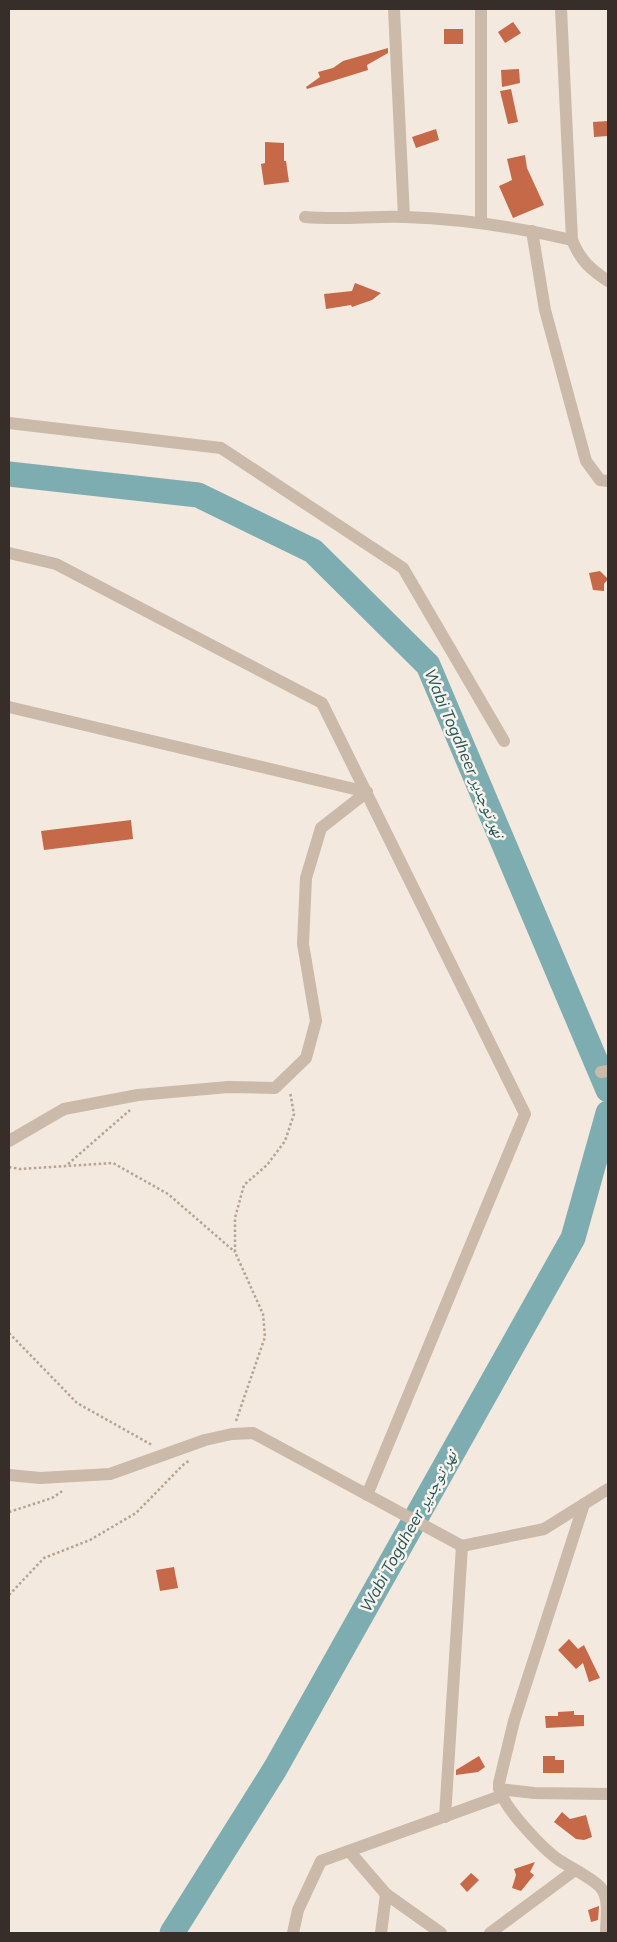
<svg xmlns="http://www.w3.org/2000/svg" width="617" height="1942" font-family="Mulish,'Noto Naskh Arabic',sans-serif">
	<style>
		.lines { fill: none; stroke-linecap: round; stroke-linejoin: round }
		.river { stroke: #7dadb0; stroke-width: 25 }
		.building { fill: #c66949 }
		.path { stroke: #b7a394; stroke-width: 2.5; stroke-dasharray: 2.5 2.5; stroke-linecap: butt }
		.minor { stroke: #cbb9aa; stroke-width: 12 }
		.labels { text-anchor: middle; stroke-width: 5; stroke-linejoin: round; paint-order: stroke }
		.water-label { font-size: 16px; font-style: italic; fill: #1f555a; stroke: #faf3eb }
	</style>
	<rect width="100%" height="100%" fill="#f3e9de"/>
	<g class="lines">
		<g class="river">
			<polyline points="9,474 198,495 313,551 428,665 608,1090"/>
			<polyline points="172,1933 275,1769 573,1238 608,1113"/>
		</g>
	</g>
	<g class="building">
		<polygon points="513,22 521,33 505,43 498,32"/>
		<rect x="444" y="29" width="19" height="15"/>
		<polygon points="388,48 388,53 367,65 368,70 307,89 306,87 320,77 318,72 333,68 343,61"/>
		<polygon points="519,69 520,83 502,87 501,70"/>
		<polygon points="511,89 518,122 508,124 500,91"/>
		<polygon points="608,121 608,136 594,137 593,122"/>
		<polygon points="436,129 439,140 416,148 412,137"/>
		<polygon points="265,142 284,143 284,161 286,161 289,182 264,185 261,164 265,163"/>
		<polygon points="525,155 527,168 544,205 513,218 499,186 512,180 507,159"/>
		<polygon points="355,283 381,293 372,300 352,307 351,305 326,309 324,294 352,291"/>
		<polygon points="600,571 608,579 604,584 604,591 593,590 589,573"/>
		<polygon points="131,820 133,839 44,850 41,831"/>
		<polygon points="174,1567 178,1588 160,1591 156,1570"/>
		<polygon points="569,1639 578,1649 584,1645 600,1678 589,1682 583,1663 576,1669 558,1650"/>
		<polygon points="574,1711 574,1715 584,1715 584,1726 546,1728 545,1716 558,1716 558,1712"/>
		<polygon points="479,1756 485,1767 478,1772 456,1775 456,1770"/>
		<polygon points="543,1756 555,1756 555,1760 564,1760 564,1773 543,1773"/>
		<polygon points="562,1812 570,1819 586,1815 592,1837 584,1840 576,1839 554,1822"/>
		<polygon points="535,1862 530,1872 534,1875 521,1891 512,1888 516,1875 514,1869"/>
		<polygon points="471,1873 479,1880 467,1892 460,1884"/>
		<polygon points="599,1906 598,1920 591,1922 588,1910"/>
	</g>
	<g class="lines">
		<g class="path">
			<polyline points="68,1164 130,1110"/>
			<polyline points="9,1167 20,1169 113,1163 168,1194 235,1252"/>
			<polyline points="9,1333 77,1403 152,1445"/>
			<polyline points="236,1421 265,1337 263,1314 235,1252 235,1218 244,1185 267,1165 285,1141 294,1114 290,1092"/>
			<polyline points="9,1512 52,1498 64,1490"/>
			<polyline points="9,1595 44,1558 90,1540 136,1513 183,1465 190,1460"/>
		</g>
		<g class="minor">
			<polyline points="394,9 404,217"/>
			<polyline points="561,9 572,240"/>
			<path d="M305,217c34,3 67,-1 100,0 57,2 112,10 167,23 9,21 18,29 36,41"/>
			<polyline points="481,223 481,9"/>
			<polyline points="532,231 545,310 586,461 600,480 608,481"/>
			<polyline points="9,423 221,448 403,568 504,741"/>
			<polyline points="9,553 56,564 322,703 525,1114 367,1495"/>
			<polyline points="9,707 367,792"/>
			<polyline points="601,1072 608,1071"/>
			<polyline points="9,1141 64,1109 138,1095 228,1087 275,1088 306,1058 316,1021 303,944 306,878 321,828 367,792"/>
			<polyline points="9,1475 40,1478 110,1474 205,1440 232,1434 253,1433 462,1546"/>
			<polyline points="584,1504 514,1721 499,1783 499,1789 534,1793 608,1794"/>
			<polyline points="462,1546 544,1529 608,1489"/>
			<path d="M500,1790c4,18 43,59 59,70 10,7 35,19 42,28 9,11 5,32 5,45"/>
			<polyline points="445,1817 462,1546"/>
			<polyline points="349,1851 386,1894 441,1933"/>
			<polyline points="293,1933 298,1910 321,1861 501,1796"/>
			<polyline points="381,1933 386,1894"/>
			<polyline points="490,1933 575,1870"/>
		</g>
	</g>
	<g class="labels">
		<g class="water-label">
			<text transform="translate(465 753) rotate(67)" y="6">Wabi Togdheer نهر توجدير</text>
			<text transform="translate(408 1531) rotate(-61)" y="6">Wabi Togdheer نهر توجدير</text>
		</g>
	</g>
	<rect width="617" height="1942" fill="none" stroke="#382e29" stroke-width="20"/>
</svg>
